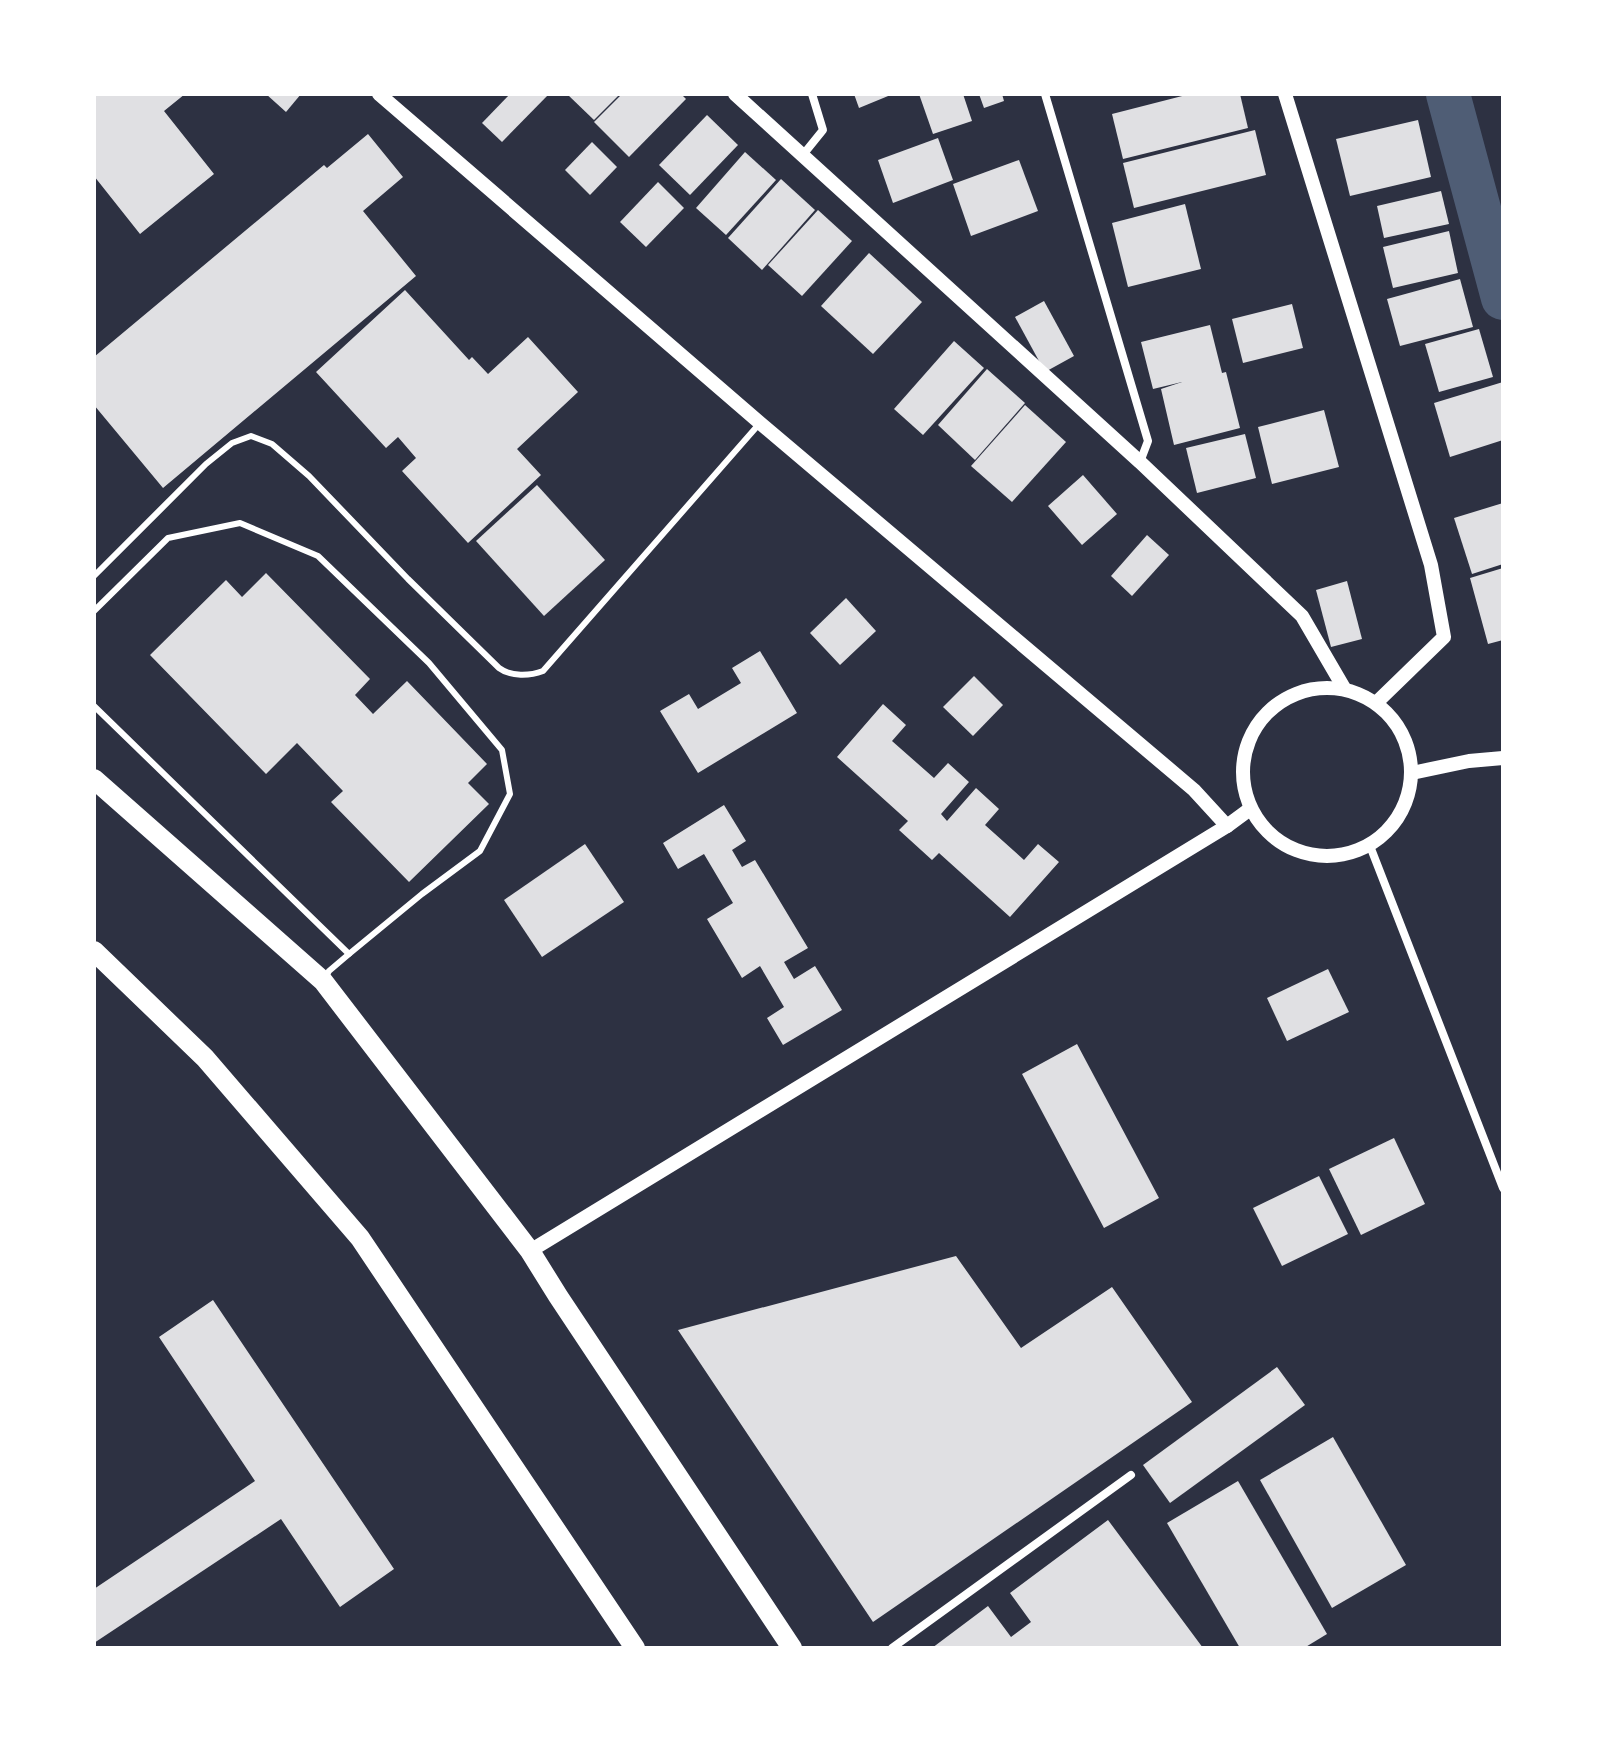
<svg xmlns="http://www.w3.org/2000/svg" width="1597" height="1742" font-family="Mulish,sans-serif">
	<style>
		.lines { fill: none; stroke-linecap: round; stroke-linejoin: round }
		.canal { stroke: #4f5d75; stroke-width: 44 }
		.building { fill: #e0e0e3 }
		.service { stroke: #fff; stroke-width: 6 }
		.minor { stroke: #fff; stroke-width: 8 }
		.tertiary { stroke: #fff; stroke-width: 14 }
		.primary { stroke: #fff; stroke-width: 20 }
	</style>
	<rect width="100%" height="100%" fill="#2d3142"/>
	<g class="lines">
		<polyline class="canal" points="1448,94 1503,298"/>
	</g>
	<g class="building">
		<polygon points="94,94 185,94 164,111 214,174 140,234 94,176"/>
		<polygon points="266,94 301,94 286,112"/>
		<polygon points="510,94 549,94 502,142 482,123"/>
		<polygon points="567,94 620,94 594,120"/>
		<polygon points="622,94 681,94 686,99 629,157 594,122"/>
		<polygon points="854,94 893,94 859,108"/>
		<polygon points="919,94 963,94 972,121 933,134"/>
		<polygon points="979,94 1002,94 1004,101 984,108"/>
		<polygon points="1190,94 1240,94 1248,128 1123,159 1112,114"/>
		<polygon points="707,115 738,145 690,195 659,165"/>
		<polygon points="1418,120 1431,177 1350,196 1336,139"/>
		<polygon points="1255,130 1266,175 1134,208 1123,163"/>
		<polygon points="368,134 403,177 363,211 416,276 163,488 94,405 94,357 324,165 327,168"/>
		<polygon points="938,138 953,180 893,203 878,160"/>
		<polygon points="592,142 617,167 590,195 565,170"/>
		<polygon points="745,152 776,180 726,235 696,208"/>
		<polygon points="1019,160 1038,211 971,236 953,184"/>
		<polygon points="781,179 815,210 762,270 728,238"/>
		<polygon points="658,182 684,208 646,247 620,222"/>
		<polygon points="1441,191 1449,224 1384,238 1377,206"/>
		<polygon points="1185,204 1201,269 1128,287 1112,223"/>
		<polygon points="818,210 852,241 802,296 768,265"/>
		<polygon points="1449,231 1458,273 1393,288 1383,247"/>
		<polygon points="869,253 922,302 873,354 821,306"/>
		<polygon points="1460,279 1473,327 1400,346 1387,299"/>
		<polygon points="405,290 469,360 472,357 488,374 528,337 578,392 517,449 541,475 468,543 402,471 416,458 398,437 386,448 316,372"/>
		<polygon points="1044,301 1074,356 1045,372 1015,317"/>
		<polygon points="1292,304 1303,348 1243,363 1232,319"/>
		<polygon points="1210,325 1222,373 1226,372 1240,428 1174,445 1161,389 1182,382 1153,389 1141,342"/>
		<polygon points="1479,329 1493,377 1439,392 1425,344"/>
		<polygon points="954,341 984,368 923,435 894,409"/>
		<polygon points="987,369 1025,403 975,460 938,425"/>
		<polygon points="1503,382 1503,440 1450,457 1434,403"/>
		<polygon points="1025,405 1066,442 1012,502 971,466"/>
		<polygon points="1324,410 1339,467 1272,484 1258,427"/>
		<polygon points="1245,434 1256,478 1197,493 1186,448"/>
		<polygon points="1083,475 1117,514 1082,545 1048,506"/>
		<polygon points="537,485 605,560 544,616 476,541"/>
		<polygon points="1503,503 1503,564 1472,574 1454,518"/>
		<polygon points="1147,535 1169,555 1132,596 1111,576"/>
		<polygon points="1503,568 1503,640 1488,644 1470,578"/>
		<polygon points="266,573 370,679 355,695 373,714 407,681 487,764 468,783 489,804 409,882 331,802 343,791 297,743 266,774 150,655 226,580 242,597"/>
		<polygon points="1347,581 1362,639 1331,647 1316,590"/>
		<polygon points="846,598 876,631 840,665 810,633"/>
		<polygon points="760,651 797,713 698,773 660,711 689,694 698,709 741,683 732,668"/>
		<polygon points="974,676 1003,705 973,736 943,707"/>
		<polygon points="883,704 906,725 892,741 934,778 948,763 969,782 941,814 947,821 976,788 999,809 985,825 1024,860 1038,844 1059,862 1010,917 939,853 932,860 899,830 908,821 837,757"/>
		<polygon points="724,805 746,841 732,850 742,867 755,860 808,948 784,962 794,979 815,966 842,1010 783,1045 767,1018 784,1007 760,966 742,978 707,919 733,903 704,854 678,869 663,843"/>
		<polygon points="585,844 624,902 542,957 504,900"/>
		<polygon points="1328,969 1349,1012 1287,1041 1267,998"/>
		<polygon points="1077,1044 1159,1198 1104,1228 1022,1074"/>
		<polygon points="1394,1138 1425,1204 1361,1235 1329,1169"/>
		<polygon points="1319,1176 1348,1234 1282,1266 1253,1208"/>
		<polygon points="956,1256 1021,1348 1112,1287 1192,1402 873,1622 678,1330"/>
		<polygon points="213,1300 394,1569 340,1607 281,1519 94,1643 94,1589 255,1481 159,1337"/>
		<polygon points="1277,1367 1305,1405 1170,1503 1143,1465"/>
		<polygon points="1333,1437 1406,1565 1332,1608 1260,1480"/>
		<polygon points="1238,1481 1327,1634 1304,1648 1240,1648 1167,1523"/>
		<polygon points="1108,1520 1203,1648 932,1648 988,1606 1011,1637 1031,1622 1010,1593"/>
	</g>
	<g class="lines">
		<g class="service">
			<path d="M94,576l112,-112 26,-21 19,-7 21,8 37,32 99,103 91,89c12,9 31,8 44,3l217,-248"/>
			<polyline points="94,611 168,538 240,523 318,556 429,663 502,750 510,794 480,851 422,894 349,954 329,971 325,978"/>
			<polyline points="94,706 349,954"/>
		</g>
		<g class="minor">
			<polyline points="1045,94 1148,441 1140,462"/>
			<polyline points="802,156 823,130 812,94"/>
			<polyline points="1370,846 1503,1188"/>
			<polyline points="892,1648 1131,1475"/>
		</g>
		<g class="tertiary">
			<polyline points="379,94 760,423 1194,790 1227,826"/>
			<polyline points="735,94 1140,462 1302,616 1344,688"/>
			<polyline points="1285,94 1431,565 1444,637 1376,703"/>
			<circle cx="1327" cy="772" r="84"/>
			<polyline points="1412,773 1469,761 1503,758"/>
			<polyline points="530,1251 1227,826 1250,809"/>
		</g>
		<g class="primary">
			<polyline points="94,779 323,981 530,1251 558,1296 792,1648"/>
			<polyline points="94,951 205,1058 360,1238 635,1648"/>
		</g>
	</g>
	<rect width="1597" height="1742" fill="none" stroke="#ffffff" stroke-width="192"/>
</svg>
